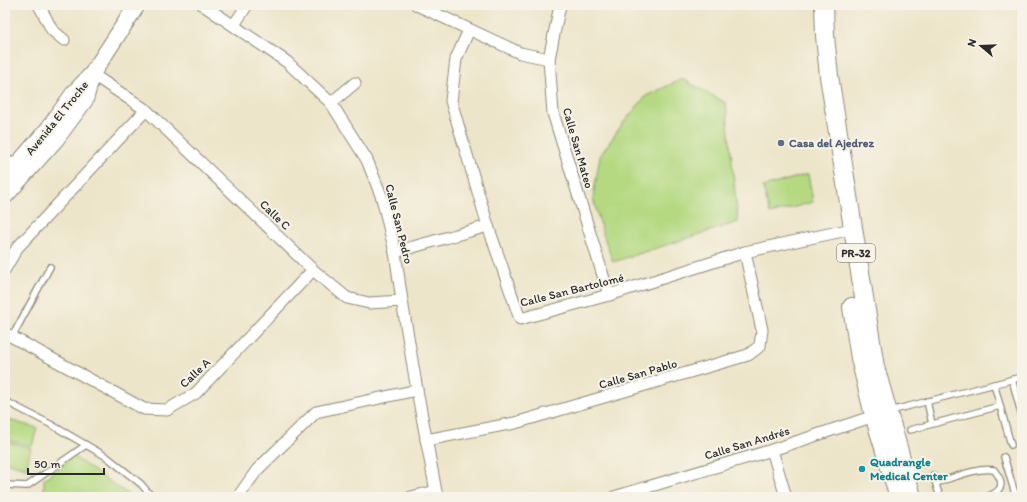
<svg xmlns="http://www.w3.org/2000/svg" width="1027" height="502" font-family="Itim,sans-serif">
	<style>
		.green { fill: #b4d981; stroke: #708256 }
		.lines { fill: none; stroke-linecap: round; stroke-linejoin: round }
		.lane-casing { stroke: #8c887a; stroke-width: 8 }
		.street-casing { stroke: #8c887a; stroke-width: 13 }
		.secondary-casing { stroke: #8c887a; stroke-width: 18 }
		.primary-casing { stroke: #8c887a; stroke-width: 20 }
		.lane { stroke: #fff; stroke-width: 5.5 }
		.street { stroke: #fff; stroke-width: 11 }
		.secondary { stroke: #fff; stroke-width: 16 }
		.primary { stroke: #fff; stroke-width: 18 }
		.service-dot { fill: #5c6f8a; stroke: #f7f3e8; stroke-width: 1.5 }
		.culture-dot { fill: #0f9aa8; stroke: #f7f3e8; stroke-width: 1.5 }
		.labels { text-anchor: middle; stroke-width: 4; stroke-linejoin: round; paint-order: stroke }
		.shield { fill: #f7f3e8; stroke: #686764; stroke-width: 1 }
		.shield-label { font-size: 11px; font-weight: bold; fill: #2b2b2b }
		.street-label { font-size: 12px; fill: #2b2b2b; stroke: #f7f3e8 }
		.service-label { font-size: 12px; font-weight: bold; fill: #4e5e75; stroke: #f7f3e8; text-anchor: start }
		.culture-label { font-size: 12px; font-weight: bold; fill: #0d838f; stroke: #f7f3e8; text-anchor: start }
	</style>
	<rect width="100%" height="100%" fill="#f7f3e8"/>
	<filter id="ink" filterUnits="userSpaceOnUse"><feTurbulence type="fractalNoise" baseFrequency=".025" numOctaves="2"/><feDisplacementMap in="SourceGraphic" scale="8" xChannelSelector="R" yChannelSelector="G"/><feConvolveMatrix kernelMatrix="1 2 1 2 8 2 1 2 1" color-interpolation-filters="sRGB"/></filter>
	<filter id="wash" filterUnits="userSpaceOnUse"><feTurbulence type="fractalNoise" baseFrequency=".012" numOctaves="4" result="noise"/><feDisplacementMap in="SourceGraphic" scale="16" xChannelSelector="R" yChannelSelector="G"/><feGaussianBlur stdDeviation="0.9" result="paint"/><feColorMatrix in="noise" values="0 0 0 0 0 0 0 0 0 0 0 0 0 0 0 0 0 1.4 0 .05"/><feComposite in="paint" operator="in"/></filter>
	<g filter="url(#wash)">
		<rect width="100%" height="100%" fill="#ede5c9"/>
		<g class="green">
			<polygon points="682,79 726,103 738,222 613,262 603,234 593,198 600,156 623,123 646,96"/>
			<polygon points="808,174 813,202 770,214 763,187"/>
			<polygon points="5,419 37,428 32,446 5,439"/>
			<polygon points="5,441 31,448 26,468 5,462"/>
			<polygon points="74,457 132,497 44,497 44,479"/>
		</g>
	</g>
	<g filter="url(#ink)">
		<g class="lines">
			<g class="lane-casing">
				<g id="lane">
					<polyline points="12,337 50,267"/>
					<polyline points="1012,379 1022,417"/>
					<polyline points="994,384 1011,445"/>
					<polyline points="5,401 50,424 107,457 141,484 152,497"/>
					<polyline points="927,401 932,424"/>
					<polyline points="890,411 1022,377"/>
					<polyline points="910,430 1000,406"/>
					<polyline points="1004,457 1016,497"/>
					<polyline points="933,475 940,497"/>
					<path d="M936,483c16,-5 42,-16 58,-13 12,14 8,22 -9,27"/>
					<polyline points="6,485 27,486 86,445"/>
				</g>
			</g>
			<g class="street-casing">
				<g id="street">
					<polyline points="39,5 52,30 64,40"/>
					<polyline points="203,5 287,62 331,103 367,160 382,198 395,252 402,301 417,390 437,497"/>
					<polyline points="417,5 520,53 549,59"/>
					<polyline points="560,5 549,59 553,113 609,295"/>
					<polyline points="234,25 247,5"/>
					<polyline points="469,30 456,59 451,101 488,226 520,319 609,295 745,252 852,229"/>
					<polyline points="92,74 146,110 313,270 347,298 369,303 402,301"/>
					<polyline points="331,103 355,83"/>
					<polyline points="5,159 19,172"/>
					<polyline points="395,252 488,226"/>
					<polyline points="5,269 17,248 146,110"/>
					<polyline points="5,333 144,409 167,410 196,393 313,270"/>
					<polyline points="426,440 515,423 748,355 760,346 762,330 745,252"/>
					<polyline points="772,450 786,497"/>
					<polyline points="238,497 257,470 316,412 417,390"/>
					<polyline points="411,497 436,491"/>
					<polyline points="614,497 772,450 880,414"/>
				</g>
			</g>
			<g class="secondary-casing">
				<g id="secondary">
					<polyline points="5,179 49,128 74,93 92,74 137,5"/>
					<polyline points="5,196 56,139 85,100 91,78"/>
				</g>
			</g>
			<g class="primary-casing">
				<g id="primary">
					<polyline points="824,5 825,36 829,76 875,367 912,497"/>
					<polyline points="852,307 860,358 874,415 899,497"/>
				</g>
			</g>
			<use href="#lane" class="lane"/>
			<use href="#street" class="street"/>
			<use href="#secondary" class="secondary"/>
			<use href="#primary" class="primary"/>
		</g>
	</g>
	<circle class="service-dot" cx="781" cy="143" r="4"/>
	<circle class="culture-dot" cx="862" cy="469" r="4"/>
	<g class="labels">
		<rect class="shield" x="837" y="244" width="38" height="18" rx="3"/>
		<g class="shield-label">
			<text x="856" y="257">PR-32</text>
		</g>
		<g class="street-label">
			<text transform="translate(57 118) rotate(-51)" y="4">Avenida El Troche</text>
			<text transform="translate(578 148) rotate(74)" y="4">Calle San Mateo</text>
			<text transform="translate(275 215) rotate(44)" y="4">Calle C</text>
			<text transform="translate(399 224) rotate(76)" y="4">Calle San Pedro</text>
			<text transform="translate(572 290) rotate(-14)" y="4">Calle San Bartolomé</text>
			<text transform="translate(195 373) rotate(-43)" y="4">Calle A</text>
			<text transform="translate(638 374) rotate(-16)" y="4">Calle San Pablo</text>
			<text transform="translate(747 443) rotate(-17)" y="4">Calle San Andrés</text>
		</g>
		<g class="service-label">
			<text x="789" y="147">Casa del Ajedrez</text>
		</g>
		<g class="culture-label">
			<text x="870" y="466">Quadrangle<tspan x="870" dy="14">Medical Center</tspan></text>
		</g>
	</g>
	<rect width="1027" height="502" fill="none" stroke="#f7f3e8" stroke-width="20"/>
	<g transform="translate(981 46) rotate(289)" stroke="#f7f3e8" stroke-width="3" paint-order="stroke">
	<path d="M0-3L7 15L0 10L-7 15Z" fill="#2b2b2b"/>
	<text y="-6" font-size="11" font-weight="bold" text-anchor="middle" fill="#2b2b2b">N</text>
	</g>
	<path d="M28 468v6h76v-6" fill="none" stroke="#2b2b2b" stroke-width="2"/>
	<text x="34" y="468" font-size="12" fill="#2b2b2b" stroke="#f7f3e8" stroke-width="3" paint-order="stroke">50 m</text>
</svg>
